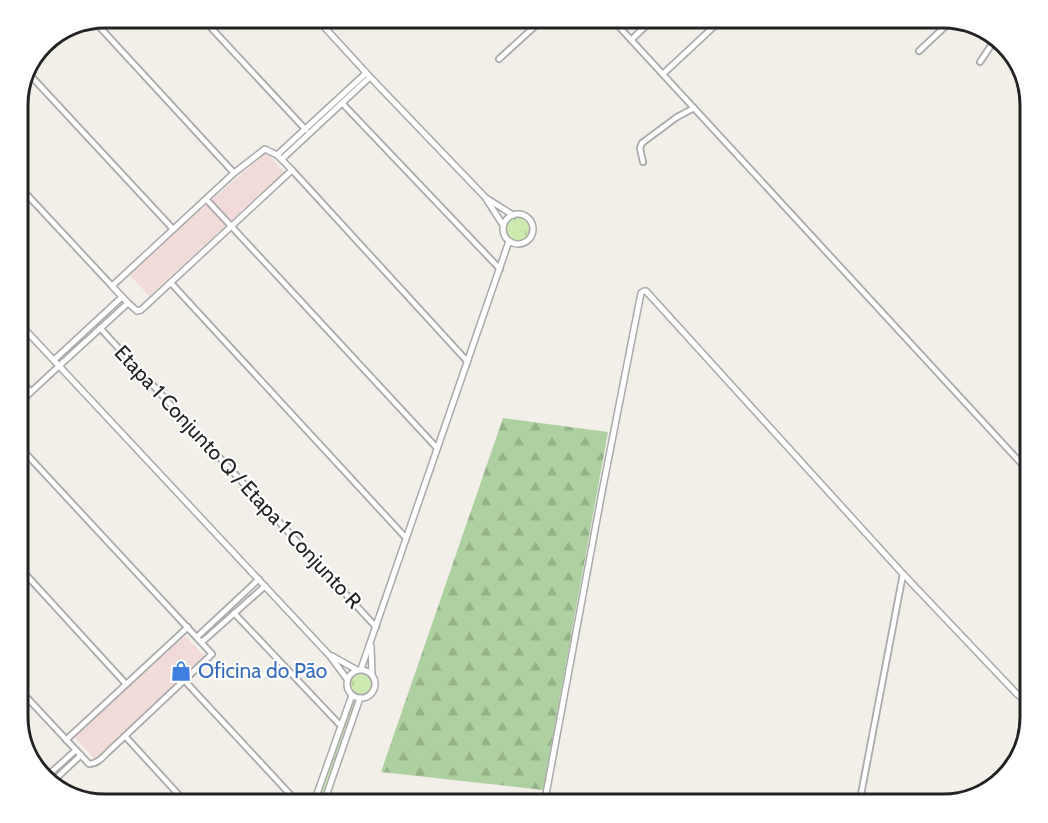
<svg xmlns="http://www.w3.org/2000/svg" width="1048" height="823" font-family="Cabin,sans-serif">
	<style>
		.commercial { fill: #f2dad9 }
		.grass { fill: url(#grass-tufts) }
		.forest { fill: url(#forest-firs) }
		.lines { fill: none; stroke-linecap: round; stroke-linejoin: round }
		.minor-casing { stroke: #a9a9a9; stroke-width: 8 }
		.tertiary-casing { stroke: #a9a9a9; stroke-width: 8 }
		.minor { stroke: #fff; stroke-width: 4.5 }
		.tertiary { stroke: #fff; stroke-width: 5 }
		.labels { text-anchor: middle; stroke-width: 4.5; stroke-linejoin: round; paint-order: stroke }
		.street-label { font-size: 21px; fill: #222; stroke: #fff }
		.shop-label { font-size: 21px; fill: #366cbe; stroke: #fff; text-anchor: start }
		.rim { fill: none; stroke: #222; stroke-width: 3 }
	</style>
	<defs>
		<pattern id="grass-tufts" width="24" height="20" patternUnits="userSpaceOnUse" patternTransform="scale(1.5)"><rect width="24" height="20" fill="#cdebb0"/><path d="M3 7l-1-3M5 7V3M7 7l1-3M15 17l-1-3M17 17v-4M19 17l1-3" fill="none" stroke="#b0c997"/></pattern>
		<pattern id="forest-firs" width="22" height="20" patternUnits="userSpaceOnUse" patternTransform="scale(1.5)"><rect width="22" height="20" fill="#add19e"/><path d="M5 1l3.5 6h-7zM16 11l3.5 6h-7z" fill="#95b388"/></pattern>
	</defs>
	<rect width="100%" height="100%" fill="#f2efe9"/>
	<g class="commercial">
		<polygon points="266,152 284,172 149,296 129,274"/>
		<polygon points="185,636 204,656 95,759 74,737"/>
	</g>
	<g class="grass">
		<circle cx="518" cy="229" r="12"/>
		<circle cx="361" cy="684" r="11"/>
		<polygon points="353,700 356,701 320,805 317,805"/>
	</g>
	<polygon class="forest" points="503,418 608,432 543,790 381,772"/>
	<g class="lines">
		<g class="minor-casing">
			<g id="minor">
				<polyline points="202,18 306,130"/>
				<polyline points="611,18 1030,473"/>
				<polyline points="95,22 234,173"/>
				<polyline points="631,40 654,18"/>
				<polyline points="919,51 951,21"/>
				<polyline points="499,59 544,18"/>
				<polyline points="980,62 996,38"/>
				<polyline points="30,75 173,229"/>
				<polyline points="342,103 500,269"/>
				<polyline points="643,162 640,148 642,143 677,117 694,108"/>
				<polyline points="292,170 467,361"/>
				<polyline points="18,185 112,286"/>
				<polyline points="206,199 437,448"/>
				<polyline points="171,283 406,538"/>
				<polyline points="100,328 376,627"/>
				<polyline points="18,378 31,392"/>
				<polyline points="18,404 59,366"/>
				<polyline points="18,566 126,684"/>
				<polyline points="234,613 341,726"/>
				<polyline points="197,637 259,579"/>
				<polyline points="202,642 265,586"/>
				<polyline points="184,680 300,805"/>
				<path d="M18,688l71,76c8,0 13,-6 19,-12l104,-98 -194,-209"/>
				<polyline points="125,736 188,805"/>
				<polyline points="66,740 188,627"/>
				<polyline points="45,778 76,750"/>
				<polyline points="54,781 61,789"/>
				<polyline points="50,784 81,755"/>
				<polyline points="859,805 903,574"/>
			</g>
		</g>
		<g class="tertiary-casing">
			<g id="tertiary">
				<polyline points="316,18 370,77 485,197 503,225"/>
				<polyline points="663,74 723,18"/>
				<polygon points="265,149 277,155 292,170 141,310 137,311 128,303 112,286 234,173"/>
				<polyline points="277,155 366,73"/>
				<polyline points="282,159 370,77"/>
				<polyline points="486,198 513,215"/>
				<circle cx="518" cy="229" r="15"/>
				<polyline points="18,322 330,656 347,679"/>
				<polyline points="54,360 122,297"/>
				<polyline points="59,366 128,303"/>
				<polyline points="371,646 372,675"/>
				<polyline points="332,656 357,670"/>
				<polyline points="361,669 509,241"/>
				<circle cx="361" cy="684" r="14"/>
				<polyline points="313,805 352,695"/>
				<polyline points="323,805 360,698"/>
				<polyline points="544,805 602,492 641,293 644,291 646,291 903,574 1016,693 1030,705"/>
			</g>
		</g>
		<use href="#minor" class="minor"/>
		<use href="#tertiary" class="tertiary"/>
	</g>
	<defs>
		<g id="shop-bare" transform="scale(1.62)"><path d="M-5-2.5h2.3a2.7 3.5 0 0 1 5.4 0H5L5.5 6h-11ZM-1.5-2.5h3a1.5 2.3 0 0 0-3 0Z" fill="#3f7fe0" stroke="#fff" stroke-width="2.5" paint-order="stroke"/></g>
	</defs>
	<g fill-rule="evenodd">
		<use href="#shop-bare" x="181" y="671"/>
	</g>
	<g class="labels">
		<g class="street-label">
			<text transform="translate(238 477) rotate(47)" y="7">Etapa 1 Conjunto Q / Etapa 1 Conjunto R</text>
		</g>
		<g class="shop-label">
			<text x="198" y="678">Oficina do Pão</text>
		</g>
	</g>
	<path d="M0 0H1048V823H0ZM105 28H943A77 77 0 0 1 1020 105V717A77 77 0 0 1 943 794H105A77 77 0 0 1 28 717V105A77 77 0 0 1 105 28Z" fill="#fff" fill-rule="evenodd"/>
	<path class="rim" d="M105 28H943A77 77 0 0 1 1020 105V717A77 77 0 0 1 943 794H105A77 77 0 0 1 28 717V105A77 77 0 0 1 105 28Z"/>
</svg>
